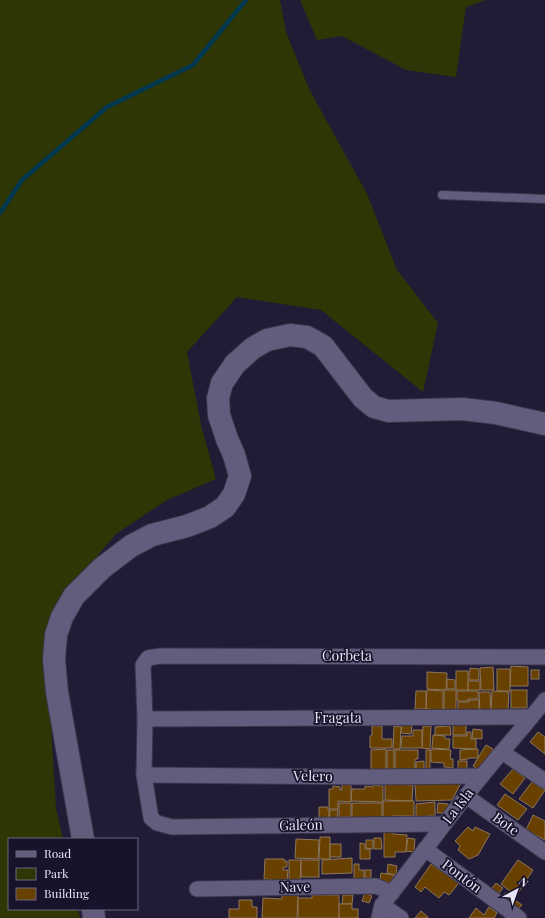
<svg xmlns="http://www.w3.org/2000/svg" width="545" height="918" font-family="'Playfair Display',serif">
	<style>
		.green { fill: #2f3605 }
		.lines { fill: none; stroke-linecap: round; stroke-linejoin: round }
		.stream { stroke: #023750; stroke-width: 4.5 }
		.building { fill: #684100; stroke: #8d765a }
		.lane-casing { stroke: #3b364c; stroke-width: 10 }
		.street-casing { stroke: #3b364c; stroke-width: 17 }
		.secondary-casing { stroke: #3b364c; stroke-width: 24 }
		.lane { stroke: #625d7d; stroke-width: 8 }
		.street { stroke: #625d7d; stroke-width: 15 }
		.secondary { stroke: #625d7d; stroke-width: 22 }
		.labels { text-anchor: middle; stroke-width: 3.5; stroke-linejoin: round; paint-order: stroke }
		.street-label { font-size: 14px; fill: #e5e3f5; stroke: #18122b }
	</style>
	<rect width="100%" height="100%" fill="#211b36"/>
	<g class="green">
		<polygon points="0,0 280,0 286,32 309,89 367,194 397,270 438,323 423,392 321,310 237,297 187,352 201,425 216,479 167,500 116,534 59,601 47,660 56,808 63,839 9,839 9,909 78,909 80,918 0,918"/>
		<polygon points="300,0 486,0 466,7 456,77 406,70 342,36 317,40"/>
	</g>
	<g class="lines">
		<polyline class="stream" points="0,213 22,180 107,107 193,65 246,0"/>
	</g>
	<g class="building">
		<polygon points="511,666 528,667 528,686 510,686"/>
		<polygon points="493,667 494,690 481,690 480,668"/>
		<polygon points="470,668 479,669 479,680 469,680 469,672 470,671"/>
		<rect x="497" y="669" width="13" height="22"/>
		<rect x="531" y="670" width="8" height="9"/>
		<rect x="456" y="671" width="12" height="19"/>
		<polygon points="427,672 447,673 446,690 427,689"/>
		<polygon points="447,679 455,680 455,689 447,689"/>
		<rect x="468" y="681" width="12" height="9"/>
		<polygon points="427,690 443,691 443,710 426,709"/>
		<rect x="444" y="690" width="12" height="20"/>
		<rect x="511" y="690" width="16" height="18"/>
		<polygon points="416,691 426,691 426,709 415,709"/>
		<polygon points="457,691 478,691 478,699 468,699 468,701 457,701"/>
		<polygon points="492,691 509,692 508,710 491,710"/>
		<polygon points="479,692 490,692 491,714 480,714"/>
		<polygon points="469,700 479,700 479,712 458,713 458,702 469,702"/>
		<polygon points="402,724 412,725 411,734 401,733"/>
		<rect x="453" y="724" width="13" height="11"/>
		<polygon points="372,726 382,726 382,739 392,739 392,748 370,748 370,736 372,735"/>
		<polygon points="394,726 401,727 400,749 393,749"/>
		<polygon points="423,726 431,726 430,749 422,748"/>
		<polygon points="450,726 451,735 435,735 435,727"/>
		<polygon points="473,729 482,730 482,739 472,738"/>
		<polygon points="413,730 422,730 422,748 401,748 402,736 413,736"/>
		<polygon points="467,732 471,732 471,739 476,739 476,749 453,748 453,736 467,736"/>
		<polygon points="538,732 545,737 545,754 530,742"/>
		<polygon points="433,735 445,736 445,739 450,739 449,749 432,748"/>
		<polygon points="486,745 493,749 480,771 473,766"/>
		<polygon points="386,749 386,770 371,770 371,750"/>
		<polygon points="431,749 451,750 450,759 453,759 453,768 444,767 444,763 431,762"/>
		<polygon points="478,749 478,758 468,758 468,759 460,760 460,750"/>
		<polygon points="387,750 394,750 394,770 387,769"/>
		<polygon points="395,750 418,750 418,759 415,759 415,771 395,771"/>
		<rect x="426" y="750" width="4" height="19"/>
		<polygon points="424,761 424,769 416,770 416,762"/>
		<rect x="458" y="761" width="9" height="9"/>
		<polygon points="513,769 525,778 513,794 500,784"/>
		<polygon points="462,781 452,800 416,801 415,783"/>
		<polygon points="532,782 545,790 533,808 519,799"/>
		<polygon points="342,783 351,783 351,802 338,801 338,809 329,809 329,789 333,789 333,786 340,787 340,790 342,790"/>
		<polygon points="385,784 413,785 412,801 385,800"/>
		<polygon points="373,785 383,786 383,802 351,801 352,789 365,789 365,786 373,787"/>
		<polygon points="505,794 527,809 518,820 497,805"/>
		<polygon points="383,801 414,801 414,816 393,816 394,819 383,819"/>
		<polygon points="435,802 435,816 427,816 426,817 416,817 416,804"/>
		<rect x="339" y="803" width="12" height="14"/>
		<polygon points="352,803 382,803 382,819 352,818"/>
		<polygon points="438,803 448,804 448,813 437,813"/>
		<polygon points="319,807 328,807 328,810 329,810 329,823 319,823"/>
		<polygon points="330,810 338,810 337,818 329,820"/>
		<polygon points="533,815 545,821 545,840 526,830"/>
		<polygon points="468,827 473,831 475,827 490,834 478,855 469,859 458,850 460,846 455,841"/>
		<polygon points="384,832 392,832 393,834 407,835 406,852 395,852 395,857 384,857"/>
		<polygon points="320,837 330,837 330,859 319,859"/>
		<polygon points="374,838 381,838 382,849 374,849"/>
		<polygon points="408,838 415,839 414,852 406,851"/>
		<polygon points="296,839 319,840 318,859 295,858"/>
		<polygon points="366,840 373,840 373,849 366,848"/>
		<polygon points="360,843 365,844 365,849 370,849 370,859 360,859"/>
		<rect x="330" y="844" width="11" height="13"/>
		<polygon points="352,858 352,873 322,874 322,860"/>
		<polygon points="265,859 284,859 284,861 287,861 287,867 284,867 283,870 288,870 287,881 264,879"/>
		<polygon points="289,860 301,860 300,882 289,882"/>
		<rect x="301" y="860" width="18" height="17"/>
		<polygon points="518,860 533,870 516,896 501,884"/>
		<polygon points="354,864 359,864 359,870 364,870 364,880 354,880"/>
		<polygon points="388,864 397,866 396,875 387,873"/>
		<polygon points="431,864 459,883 449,895 444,892 439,898 425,887 421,892 415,887"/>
		<rect x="365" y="870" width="6" height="8"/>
		<polygon points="381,873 394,875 393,883 380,881"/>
		<polygon points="496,883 503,888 494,899 487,894"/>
		<polygon points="365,893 372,896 369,903 362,901"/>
		<polygon points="505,893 522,905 514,913 498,901"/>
		<polygon points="282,894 298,895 297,918 262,918 263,898 282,899"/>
		<polygon points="312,895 339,895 339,918 298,918 298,898 312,898"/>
		<polygon points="343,895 353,895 352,904 342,904"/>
		<polygon points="239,900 252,900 252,907 257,907 257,918 229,918 229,909 239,909"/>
		<polygon points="339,904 352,904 352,909 358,909 358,918 339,918"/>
		<polygon points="489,907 497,913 494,918 469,918 476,908 484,915"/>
		<polygon points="421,911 428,917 427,918 415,918"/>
	</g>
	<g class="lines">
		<g class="lane-casing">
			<polyline id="lane" points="442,195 545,199"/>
		</g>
		<g class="street-casing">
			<g id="street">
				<polyline points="145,719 531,717"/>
				<polyline points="502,752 545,781"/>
				<polyline points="144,775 368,777 482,776"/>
				<polyline points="466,796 545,852"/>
				<polyline points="444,824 172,827 157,823 151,818 144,775 145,719 143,665 148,658 160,656 545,657"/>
				<polyline points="425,849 519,918"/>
				<polyline points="197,889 376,886 392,893"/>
				<polyline points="382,905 401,918"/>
				<path d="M379,918l3,-13c34,-42 65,-86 99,-128 21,-26 44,-51 64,-77"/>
			</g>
		</g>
		<g class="secondary-casing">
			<g id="secondary">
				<polyline points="83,839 57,692 54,659 56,635 62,617 74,596 102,568 131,546 152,535 187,526 210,517 225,507 234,494 240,476 234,455 227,439 219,415 218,398 222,383 235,364 253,348 267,340 290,335 307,337 323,346 363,398 374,407 388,411 462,409 496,413 545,424"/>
				<polyline points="93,909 94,918"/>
			</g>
		</g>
		<use href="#lane" class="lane"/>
		<use href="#street" class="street"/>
		<use href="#secondary" class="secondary"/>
	</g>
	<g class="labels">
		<g class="street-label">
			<text x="347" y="661">Corbeta</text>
			<text x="338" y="723">Fragata</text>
			<text transform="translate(313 776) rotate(1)" y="5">Velero</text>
			<text transform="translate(458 806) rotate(-52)" y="5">La Isla</text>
			<text transform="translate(506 824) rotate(36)" y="5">Bote</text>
			<text transform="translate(301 825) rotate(-1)" y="5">Galeón</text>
			<text transform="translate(462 876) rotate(37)" y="5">Pontón</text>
			<text transform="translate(295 887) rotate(-1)" y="5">Nave</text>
		</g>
	</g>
	<rect x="8" y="838" width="130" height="72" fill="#18122b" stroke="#6a667c"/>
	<rect x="16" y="851" width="20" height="6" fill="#625d7d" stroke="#6a667c"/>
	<text x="44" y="858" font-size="12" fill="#e5e3f5">Road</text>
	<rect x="16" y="868" width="20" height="12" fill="#2f3605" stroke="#6a667c"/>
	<text x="44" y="878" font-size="12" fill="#e5e3f5">Park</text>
	<rect x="16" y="888" width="20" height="12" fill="#684100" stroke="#6a667c"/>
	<text x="44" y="898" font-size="12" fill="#e5e3f5">Building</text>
	<g transform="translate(517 890) rotate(41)" stroke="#18122b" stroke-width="3" paint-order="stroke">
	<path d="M0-3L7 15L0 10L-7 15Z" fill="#e5e3f5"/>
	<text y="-6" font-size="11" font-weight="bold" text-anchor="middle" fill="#e5e3f5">N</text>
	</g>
</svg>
